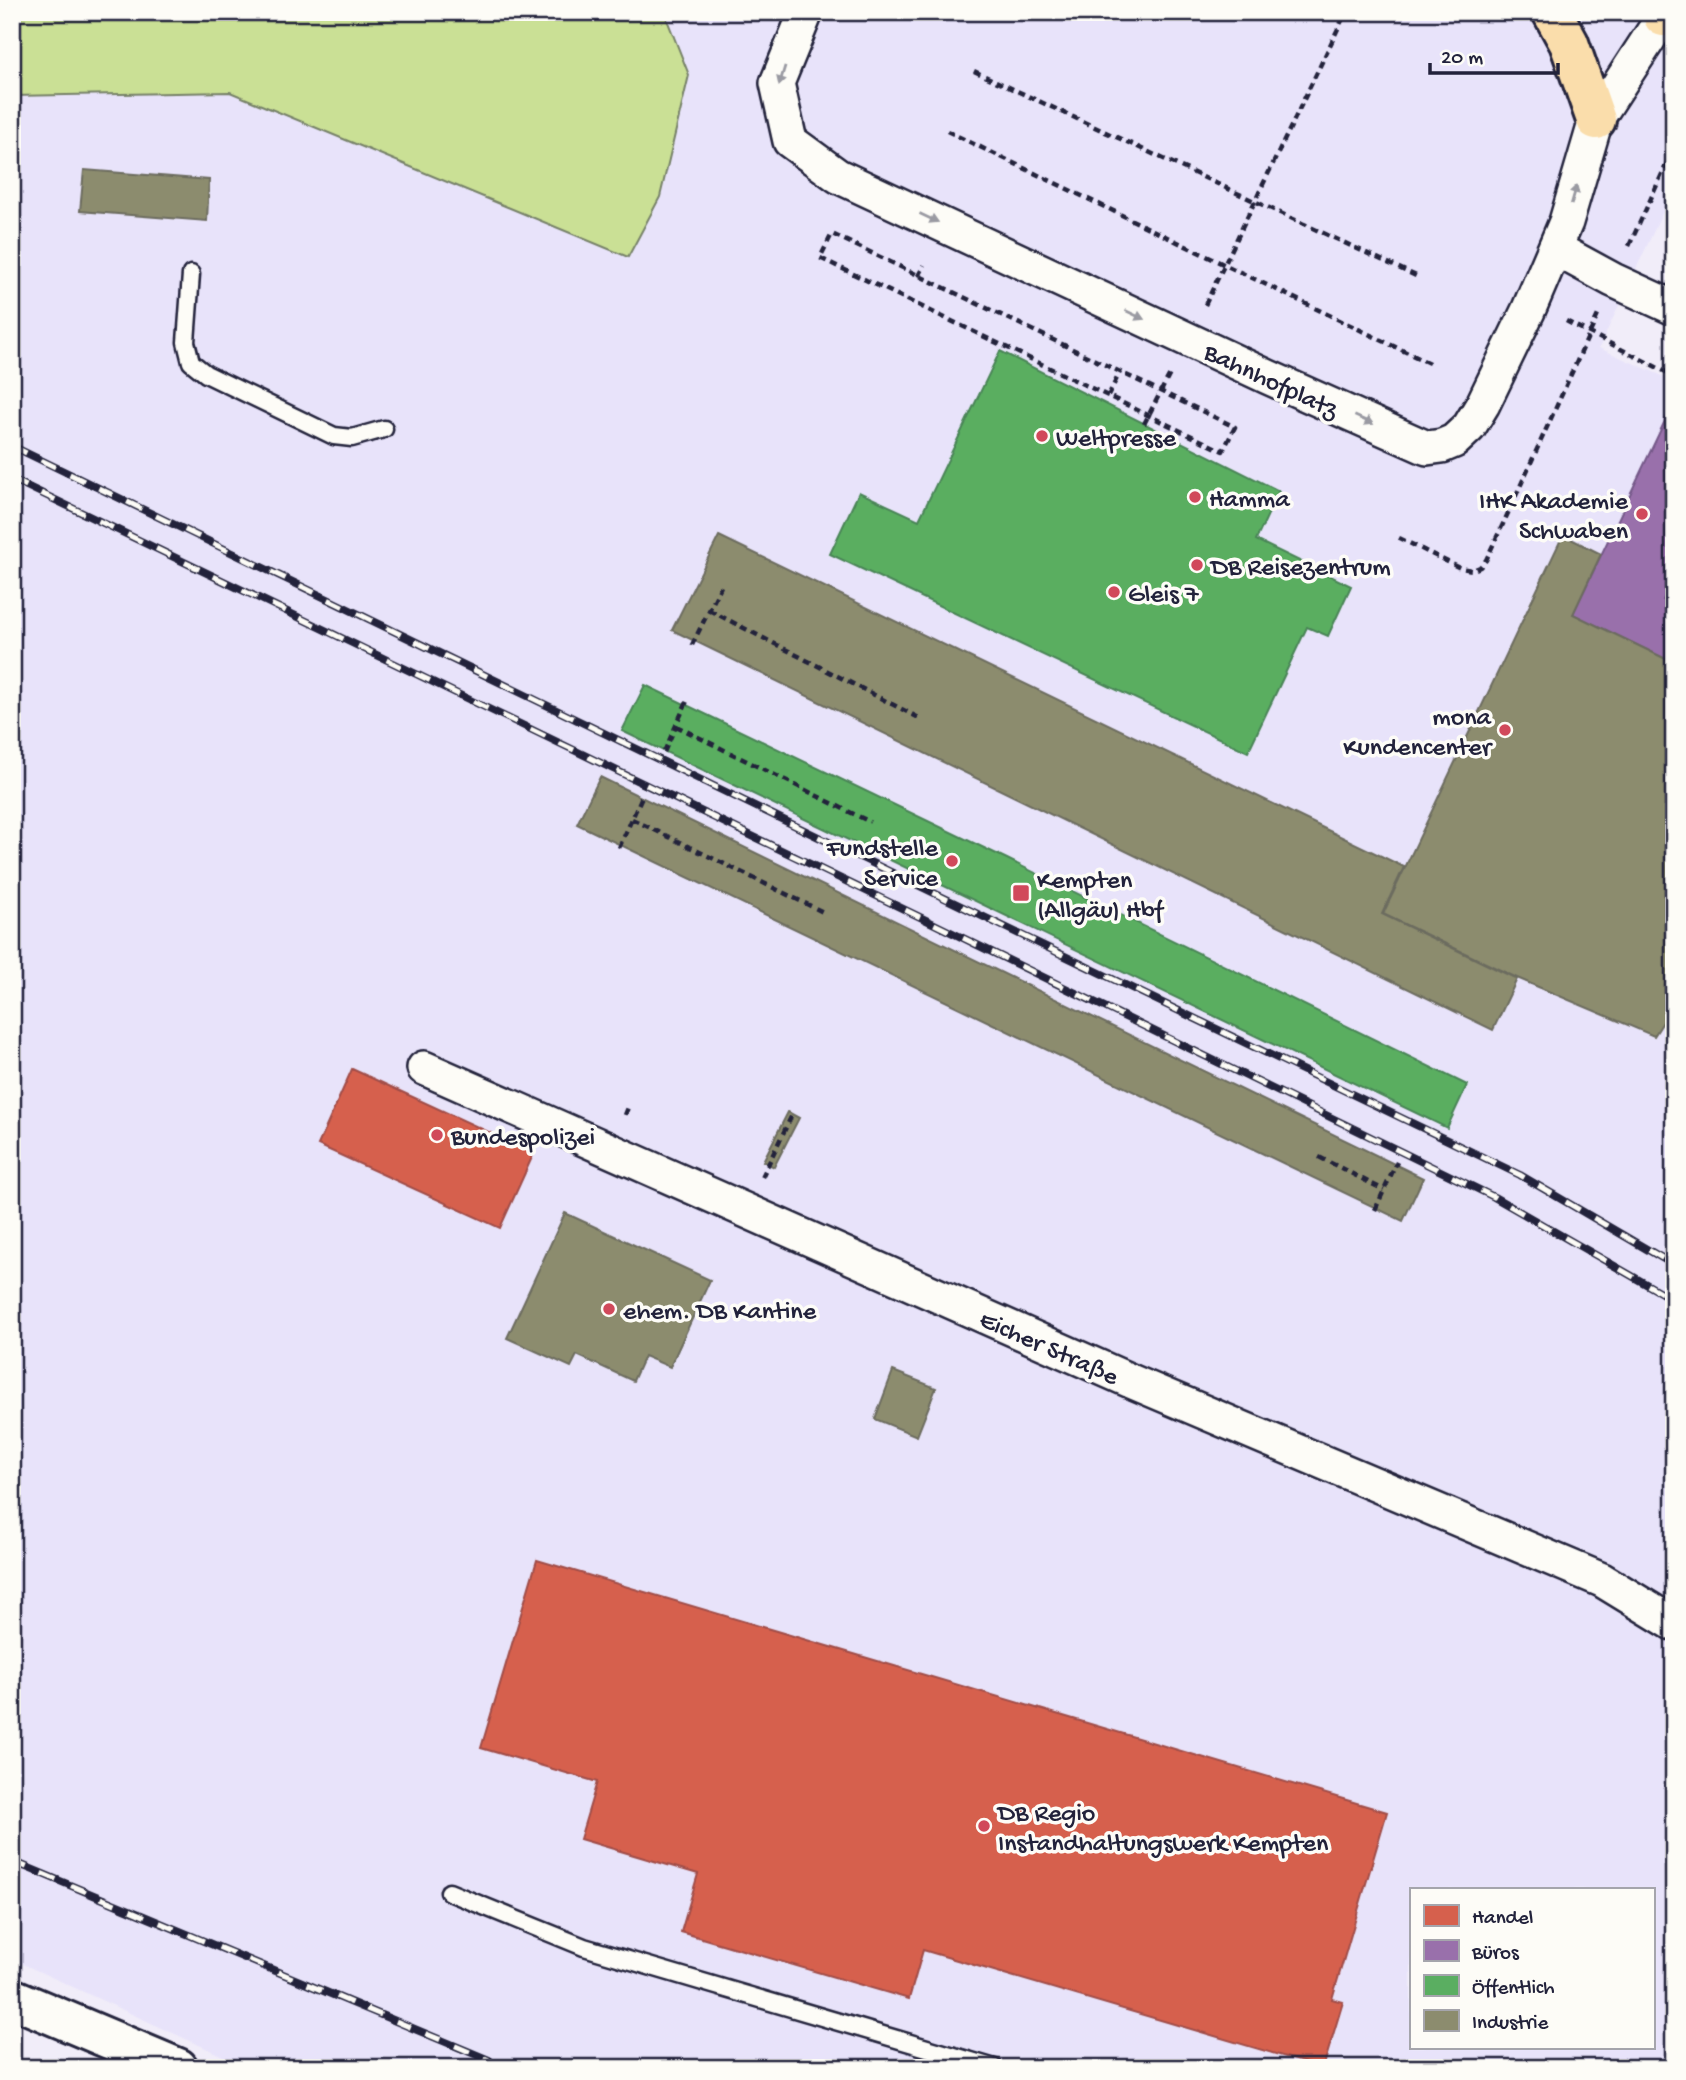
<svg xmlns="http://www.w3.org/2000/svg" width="1686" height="2080" font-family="'Gochi Hand',sans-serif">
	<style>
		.built { fill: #e8e3fa; fill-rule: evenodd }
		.green { fill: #cae095; stroke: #768168; stroke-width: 2 }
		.shops { fill: #d6604d; stroke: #a04d48; stroke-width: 2 }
		.offices { fill: #9970ab; stroke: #755989; stroke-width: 2 }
		.public { fill: #5aae61; stroke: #498456; stroke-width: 2 }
		.industry { fill: #8c8c6e; stroke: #6c6c5f; stroke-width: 2 }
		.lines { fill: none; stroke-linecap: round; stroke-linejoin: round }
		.service-casing { stroke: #22223b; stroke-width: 21 }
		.minor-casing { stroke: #22223b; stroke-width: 38 }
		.tertiary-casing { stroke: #22223b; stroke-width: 44 }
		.primary-casing { stroke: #22223b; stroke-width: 44 }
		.path { stroke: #22223b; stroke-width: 4.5; stroke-dasharray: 7 5; stroke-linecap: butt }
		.service { stroke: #fdfcf7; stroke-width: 16 }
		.minor { stroke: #fdfcf7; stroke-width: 33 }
		.tertiary { stroke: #fdfcf7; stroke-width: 38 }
		.primary { stroke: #faddab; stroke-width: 38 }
		.rail-casing { stroke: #22223b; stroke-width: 8 }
		.rail { stroke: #fdfcf7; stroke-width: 5; stroke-dasharray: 16; stroke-linecap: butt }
		.oneway { fill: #9a9aa2 }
		.poi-dot { fill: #d1495b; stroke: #fdfcf7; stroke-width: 2.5 }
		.labels { text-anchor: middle; stroke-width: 7; stroke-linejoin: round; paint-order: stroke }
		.street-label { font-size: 26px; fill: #22223b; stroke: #fdfcf7 }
		.poi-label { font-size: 26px; fill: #22223b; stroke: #fdfcf7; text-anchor: start }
	</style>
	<rect width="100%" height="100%" fill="#f1edf9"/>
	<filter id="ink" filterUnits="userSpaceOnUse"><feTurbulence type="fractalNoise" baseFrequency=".0143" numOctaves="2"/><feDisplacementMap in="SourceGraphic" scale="14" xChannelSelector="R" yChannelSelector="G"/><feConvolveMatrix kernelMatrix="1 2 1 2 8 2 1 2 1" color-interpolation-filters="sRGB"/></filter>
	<g filter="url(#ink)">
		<path class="built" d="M664,12h1010v176l-75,160 75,33v1687h-1425l-237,-109v-1863l217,-4 399,165 61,-182zM1411,1889h242v158h-242z"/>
		<polygon class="green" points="12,12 664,12 689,75 660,197 628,257 230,92 12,96"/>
		<g class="shops">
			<polygon points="352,1069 534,1153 500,1228 318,1145"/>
			<polygon points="537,1560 1387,1812 1332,1999 1343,2002 1323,2068 923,1950 909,1999 681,1932 698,1874 580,1839 597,1782 481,1748"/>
		</g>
		<g class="offices">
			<polygon points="1674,402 1674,578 1663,600 1674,605 1674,663 1573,614"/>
			<polygon points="927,838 984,866 977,883 919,856"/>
		</g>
		<g class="public">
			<polygon points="1000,351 1279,491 1256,540 1351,586 1328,636 1307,627 1248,752 830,554 859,492 919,520"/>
			<polygon points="645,685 1007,859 1467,1085 1447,1128 622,731"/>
		</g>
		<g class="industry">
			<polygon points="84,170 209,180 207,221 80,211"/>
			<polygon points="1563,535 1601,554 1573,614 1674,663 1674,1005 1654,1036 1517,978 1383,914"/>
			<polygon points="719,536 1404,867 1382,914 1517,979 1493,1030 672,630"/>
			<polygon points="600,777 1423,1178 1403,1221 577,824"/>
			<polygon points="788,1112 799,1118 774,1167 763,1161"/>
			<polygon points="565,1213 710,1280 670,1367 644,1356 633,1381 577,1355 571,1367 507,1338"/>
			<polygon points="893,1371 936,1388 917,1436 875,1419"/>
		</g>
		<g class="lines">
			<g class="service-casing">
				<g id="service">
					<polyline points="191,274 186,342 191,362 206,374 334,436 352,438 384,429"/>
					<polyline points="449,1892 584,1947 995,2068"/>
				</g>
			</g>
			<g class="minor-casing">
				<g id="minor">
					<polyline points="806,12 777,83 790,141 838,176 1268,377 1427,448 1442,446 1454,441 1469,427 1483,404 1528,311 1566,222 1596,120 1663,17"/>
					<polyline points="1556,249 1613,280 1674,308"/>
					<polyline points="424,1068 1133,1382 1602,1580 1674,1624"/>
				</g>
			</g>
			<g class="tertiary-casing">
				<polyline id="tertiary" points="12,1998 178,2068"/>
			</g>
			<g class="primary-casing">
				<g id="primary">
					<polyline points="1552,12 1569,43 1596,120"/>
					<polyline points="1663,17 1666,12"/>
				</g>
			</g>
			<g class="path">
				<polyline points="974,71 1416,276"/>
				<polyline points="947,131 1433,365"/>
				<polyline points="1629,246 1674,148"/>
				<polyline points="918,276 924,265"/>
				<polyline points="1205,305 1346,12"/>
				<polyline points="1566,321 1674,376"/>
				<polyline points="1108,396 820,258 832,234 1235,427 1223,451 1108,396 1120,372"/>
				<polyline points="1144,424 1171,372"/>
				<polyline points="1399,538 1460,568 1473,570 1480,567 1486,560 1503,524 1598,315"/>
				<polyline points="709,610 921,719"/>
				<polyline points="692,645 721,586"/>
				<polyline points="676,726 870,822"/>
				<polyline points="664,752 688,699"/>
				<polyline points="632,819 825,913"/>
				<polyline points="619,848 643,794"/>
				<polyline points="625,1115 629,1105"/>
				<polyline points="1319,1157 1384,1190"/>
				<polyline points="762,1177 792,1115"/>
				<polyline points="1375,1210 1397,1162"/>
			</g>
			<use href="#service" class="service"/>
			<use href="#minor" class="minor"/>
			<use href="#tertiary" class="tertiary"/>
			<use href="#primary" class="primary"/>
			<g class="rail-casing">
				<g id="rail">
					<polyline points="12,446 932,892 1520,1175 1674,1265"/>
					<polyline points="12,479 920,917 1494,1197 1674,1300"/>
					<polyline points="12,1861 489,2060"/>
				</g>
			</g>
			<use href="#rail" class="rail"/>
		</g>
		<defs><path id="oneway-solid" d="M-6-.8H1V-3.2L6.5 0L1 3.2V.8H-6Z" transform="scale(1.75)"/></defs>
		<g class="oneway">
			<use href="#oneway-solid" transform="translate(782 76) rotate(107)"/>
			<use href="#oneway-solid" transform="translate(1574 195) rotate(-74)"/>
			<use href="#oneway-solid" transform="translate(929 218) rotate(25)"/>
			<use href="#oneway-solid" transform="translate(1135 315) rotate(25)"/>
			<use href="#oneway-solid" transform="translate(1364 420) rotate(24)"/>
		</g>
	</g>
	<g class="poi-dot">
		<circle cx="1042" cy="436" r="7"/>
		<circle cx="1195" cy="497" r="7"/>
		<circle cx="1642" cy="514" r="7"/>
		<circle cx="1197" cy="565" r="7"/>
		<circle cx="1114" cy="592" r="7"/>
		<circle cx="1505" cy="730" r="7"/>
		<circle cx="952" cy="861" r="7"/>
		<rect x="1012" y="884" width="18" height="18" rx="3.5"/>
		<circle cx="437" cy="1135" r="7"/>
		<circle cx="609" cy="1309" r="7"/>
		<circle cx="984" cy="1826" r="7"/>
	</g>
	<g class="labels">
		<g class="street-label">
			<text transform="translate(1272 379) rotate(25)" y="9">Bahnhofplatz</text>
			<text transform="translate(1050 1346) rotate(24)" y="9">Eicher Straße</text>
		</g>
		<g class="poi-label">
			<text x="1056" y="445">Weltpresse</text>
			<text x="1209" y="506">Hamma</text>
			<text x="1628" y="508" text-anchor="end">IHK Akademie<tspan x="1628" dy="30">Schwaben</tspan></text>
			<text x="1211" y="574">DB Reisezentrum</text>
			<text x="1128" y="601">Gleis 7</text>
			<text x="1491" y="724" text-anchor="end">mona<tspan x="1491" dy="30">Kundencenter</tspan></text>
			<text x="938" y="855" text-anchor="end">Fundstelle<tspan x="938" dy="30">Service</tspan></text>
			<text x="1037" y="887">Kempten<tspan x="1037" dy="30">(Allgäu) Hbf</tspan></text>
			<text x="451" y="1144">Bundespolizei</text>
			<text x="623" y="1318">ehem. DB Kantine</text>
			<text x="998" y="1820">DB Regio<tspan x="998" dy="30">Instandhaltungswerk Kempten</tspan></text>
		</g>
	</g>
	<rect width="1686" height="2080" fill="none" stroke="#fdfcf7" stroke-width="42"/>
	<rect x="21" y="21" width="1644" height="2038" fill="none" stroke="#22223b" stroke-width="2.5" filter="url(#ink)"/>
	<rect x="1410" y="1888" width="245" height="161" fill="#fdfcf7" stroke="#a5a5ac" stroke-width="2"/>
	<rect x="1424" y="1905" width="35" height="21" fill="#d6604d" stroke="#a5a5ac" stroke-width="2"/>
	<text x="1472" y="1923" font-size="21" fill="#22223b">Handel</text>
	<rect x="1424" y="1940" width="35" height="21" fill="#9970ab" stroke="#a5a5ac" stroke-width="2"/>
	<text x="1472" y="1958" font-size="21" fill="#22223b">Büros</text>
	<rect x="1424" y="1975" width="35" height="21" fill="#5aae61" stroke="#a5a5ac" stroke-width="2"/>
	<text x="1472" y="1993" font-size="21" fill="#22223b">Öffentlich</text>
	<rect x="1424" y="2010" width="35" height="21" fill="#8c8c6e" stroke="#a5a5ac" stroke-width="2"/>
	<text x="1472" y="2028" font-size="21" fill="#22223b">Industrie</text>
	<path d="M1430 63v10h128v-10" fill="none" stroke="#22223b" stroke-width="3.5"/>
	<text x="1441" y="63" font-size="21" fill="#22223b" stroke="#fdfcf7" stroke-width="5" paint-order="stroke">20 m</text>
</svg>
